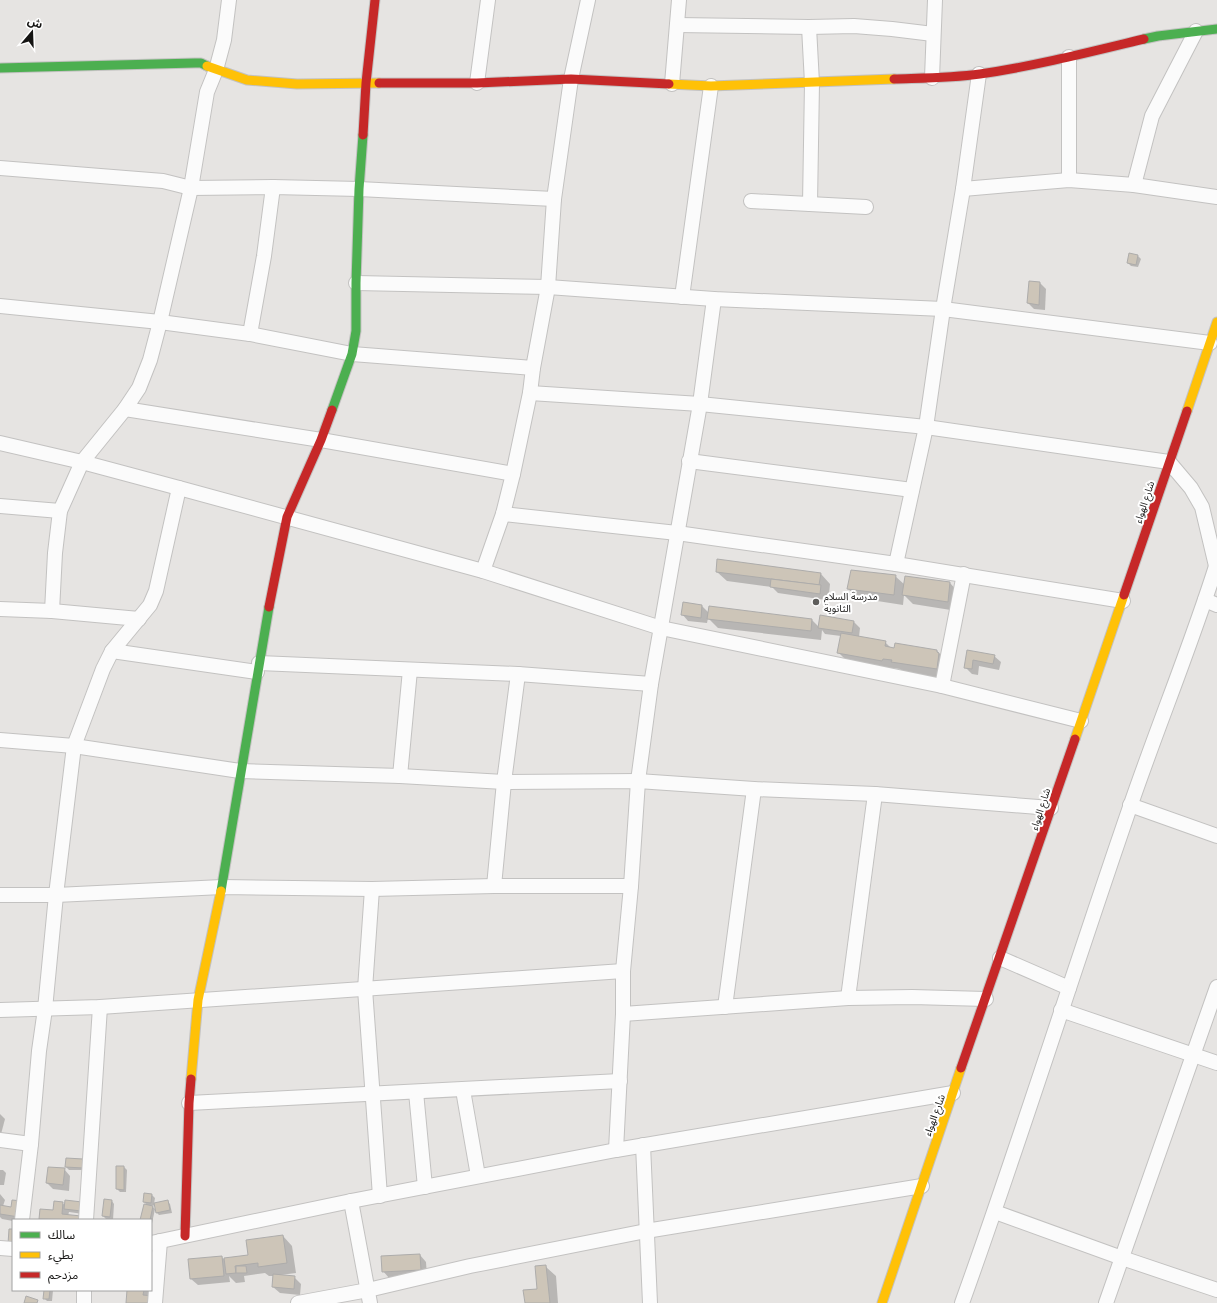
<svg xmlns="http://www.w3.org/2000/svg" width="1217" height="1303" font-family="Quicksand,'Noto Sans Arabic',sans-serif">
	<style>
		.shadow { fill: #0003 }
		.building { fill: #cdc5b8; stroke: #adacab }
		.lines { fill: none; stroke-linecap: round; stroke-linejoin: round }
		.street-casing { stroke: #c3c2c1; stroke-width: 16 }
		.fast-casing { stroke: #c3c2c1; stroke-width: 11 }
		.slow-casing { stroke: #c3c2c1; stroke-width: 11 }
		.jam-casing { stroke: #c3c2c1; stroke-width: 11 }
		.street { stroke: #fbfbfb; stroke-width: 14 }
		.fast { stroke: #4caf50; stroke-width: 9 }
		.slow { stroke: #ffc107; stroke-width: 9 }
		.jam { stroke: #c62828; stroke-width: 9 }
		.poi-dot { fill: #5e5d5b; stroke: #fff; stroke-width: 1.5 }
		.labels { text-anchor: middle; stroke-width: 4; stroke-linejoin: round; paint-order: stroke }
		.street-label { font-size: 10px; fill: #151413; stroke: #fff }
		.poi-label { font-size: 10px; fill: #151413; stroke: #fff; text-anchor: start }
	</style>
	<rect width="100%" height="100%" fill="#e6e4e2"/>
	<g class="shadow">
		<polygon points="1138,256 1141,259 1138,267 1131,266 1128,263"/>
		<polygon points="1030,282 1040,283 1046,289 1045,310 1034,309 1028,303"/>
		<polygon points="717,572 821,574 830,584 829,594 827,594 826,600 778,593 772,587 727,581"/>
		<polygon points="895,576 905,585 950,583 959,593 957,611 913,604 904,595 903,605 858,598 848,589"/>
		<polygon points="684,604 702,606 709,613 812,620 819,627 821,616 854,622 860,628 859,637 885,642 891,648 937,651 947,661 946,679 902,672 900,669 892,668 892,670 848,662 838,652 841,636 825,634 822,630 821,640 718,628 708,618 707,623 688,621 682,614"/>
		<polygon points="968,651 994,656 1001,662 999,670 979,666 978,675 972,674 965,667"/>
		<polygon points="0,1114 5,1119 0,1138"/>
		<polygon points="82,1160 85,1170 69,1170 66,1167"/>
		<polygon points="124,1167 127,1170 126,1192 120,1192 117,1189"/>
		<polygon points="64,1169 70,1176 69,1191 53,1189 47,1183"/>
		<polygon points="0,1170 3,1170 6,1173 4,1185 0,1185"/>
		<polygon points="0,1194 5,1200 3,1206 26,1220 13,1221 2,1219 0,1217 0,1218"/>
		<polygon points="152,1195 155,1198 154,1204 167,1201 170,1204 172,1213 159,1215 157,1213 155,1206 151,1205 155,1209 151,1228 151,1220 142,1220 147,1205 144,1202"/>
		<polygon points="112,1201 114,1204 113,1220 106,1219 103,1216"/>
		<polygon points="62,1203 65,1205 82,1203 83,1214 69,1212 68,1216 84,1220 42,1220 40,1218 54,1211"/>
		<polygon points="283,1236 292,1246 296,1273 280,1275 294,1277 301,1284 300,1295 280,1293 273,1287 274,1276 269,1276 265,1273 244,1276 245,1282 236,1283 229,1276 230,1282 198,1285 191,1279 189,1260 221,1257 224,1259 249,1256"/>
		<polygon points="420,1255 426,1262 427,1276 389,1278 383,1271"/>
		<polygon points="546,1267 556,1276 558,1303 526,1303 539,1290"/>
		<polygon points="45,1290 53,1290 52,1301 47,1301 44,1298"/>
		<polygon points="128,1290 148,1290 150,1292 150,1297 127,1303"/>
	</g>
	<g class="building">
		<polygon points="1129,253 1138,255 1136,265 1127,263"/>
		<polygon points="1029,281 1040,282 1039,305 1027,303"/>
		<polygon points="717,559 821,573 819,585 716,572"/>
		<polygon points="851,570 896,575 894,595 847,589"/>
		<polygon points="905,576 950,582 948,602 902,595"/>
		<polygon points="771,579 821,585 820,594 770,587"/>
		<polygon points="683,602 702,605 701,618 681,615"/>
		<polygon points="709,606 812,619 811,631 707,619"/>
		<polygon points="820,615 854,621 852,633 818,628"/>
		<polygon points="841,633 886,641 885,646 894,648 895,643 937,650 937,652 939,653 937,669 891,662 892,660 883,659 882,661 837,653"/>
		<polygon points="967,650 995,655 993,664 973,660 972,669 964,668"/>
		<polygon points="66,1158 83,1159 83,1168 65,1167"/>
		<polygon points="116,1166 124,1166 124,1190 116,1189"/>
		<polygon points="48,1167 65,1168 63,1185 46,1183"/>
		<polygon points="144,1193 152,1194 151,1203 143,1202"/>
		<polygon points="104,1199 112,1200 110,1217 102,1216"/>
		<polygon points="12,1200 22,1201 19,1217 0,1214 0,1205 11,1207"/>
		<polygon points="65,1200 82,1202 81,1211 64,1209"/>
		<polygon points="168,1200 170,1210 156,1213 154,1203"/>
		<polygon points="54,1201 63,1202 62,1214 81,1216 81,1220 39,1219 40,1209 53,1210"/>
		<polygon points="144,1204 153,1206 150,1220 140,1220"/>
		<polygon points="9,1229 13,1229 13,1244 8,1244"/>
		<polygon points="283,1235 287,1263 258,1267 258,1263 235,1266 236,1273 226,1274 224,1258 248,1255 246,1240"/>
		<polygon points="420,1254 421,1270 382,1272 381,1256"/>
		<polygon points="222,1256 224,1276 190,1279 188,1259"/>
		<polygon points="546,1265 550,1303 525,1303 523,1290 537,1289 535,1266"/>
		<polygon points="236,1266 246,1266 247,1273 236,1273"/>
		<polygon points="273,1274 295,1276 294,1289 272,1287"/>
		<polygon points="44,1290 50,1290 49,1299 43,1299"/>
		<polygon points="127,1290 144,1290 143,1295 154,1296 153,1303 126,1303"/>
		<polygon points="26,1296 38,1300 37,1303 24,1303"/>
	</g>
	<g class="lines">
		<g class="street-casing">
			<g id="street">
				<polyline points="677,25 809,27 854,26 892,29 933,34"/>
				<polyline points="809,27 812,83 810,204"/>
				<polyline points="932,78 935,0"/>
				<polyline points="477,83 488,0"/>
				<polyline points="672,84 679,0"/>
				<polyline points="0,168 163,181 191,188 273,187 359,189 554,199"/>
				<polyline points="1069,180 1069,57"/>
				<polyline points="1134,185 1152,116 1196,31"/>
				<polyline points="963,189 1069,180 1134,185 1217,197"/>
				<polyline points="751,201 866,207"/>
				<polyline points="356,283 548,287 714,299 943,309 1210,343"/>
				<polyline points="682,297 711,86"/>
				<polyline points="0,306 160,322 250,334 352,354 533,368"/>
				<polyline points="250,334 264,256 273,187"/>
				<polyline points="530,393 700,404 926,427 1169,462 1191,488 1202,507 1216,566"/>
				<polyline points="125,409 321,440 513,474"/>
				<polyline points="0,443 82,462 179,488 483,571 661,628 942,686 1081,721"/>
				<polyline points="689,461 912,490"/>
				<polyline points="0,506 60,511"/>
				<polyline points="503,514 677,533 896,564 1123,601"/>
				<polyline points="896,564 926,427 943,309 963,189 979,74"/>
				<polyline points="483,571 503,514 513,474 530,393 533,368 548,287 554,199 571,79 588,0"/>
				<polyline points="1205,600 1217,605"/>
				<polyline points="0,609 52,611 139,619"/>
				<polyline points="52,611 55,553 60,511 82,462 125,409 139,388 150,360 160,322 191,188 207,92 216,70 224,40 229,0"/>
				<polyline points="112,651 257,672"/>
				<polyline points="259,663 518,674 651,684"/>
				<polyline points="942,686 964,574"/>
				<polyline points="0,740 74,746 240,771 400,776 504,782 638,781 754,789 875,794 1051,808"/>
				<polyline points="400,776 410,670"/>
				<polyline points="1130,805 1217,836"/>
				<polyline points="494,886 504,782 518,674"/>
				<polyline points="372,889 365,989 380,1196"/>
				<polyline points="0,895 56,895 222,887 372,889 494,886 631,886"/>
				<polyline points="1000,958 1069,988"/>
				<polyline points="848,998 875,794"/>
				<polyline points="725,1007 754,789"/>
				<polyline points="0,1010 100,1007 623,971"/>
				<polyline points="1061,1010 1217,1063"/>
				<polyline points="623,1014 848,998 912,997 986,999"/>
				<polyline points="463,1090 478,1176"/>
				<polyline points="416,1092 425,1187"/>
				<polyline points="189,1103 620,1081"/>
				<polyline points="0,1140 31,1144"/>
				<polyline points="643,1145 650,1303"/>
				<polyline points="616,1150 623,1014 623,971 631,886 638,781 651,684 700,404 714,299"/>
				<polyline points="351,1201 370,1303"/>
				<polyline points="995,1212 1122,1258 1217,1290"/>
				<polyline points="22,1220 31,1144 39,1051 45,1009 56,895 74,746 103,669 112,651 150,605 156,591 179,488"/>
				<polyline points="86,1220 100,1007"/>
				<polyline points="151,1243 351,1201 616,1150 953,1093"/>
				<polyline points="0,1248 13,1249"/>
				<polyline points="84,1290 84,1303"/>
				<polyline points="155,1303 160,1241"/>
				<polyline points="298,1303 368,1290 470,1266 646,1231 922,1186"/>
				<path d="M962,1303c59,-164 111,-331 168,-496 28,-82 61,-161 87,-244"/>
				<polyline points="1106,1303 1217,987"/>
			</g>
		</g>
		<g class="fast-casing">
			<g id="fast">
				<polyline points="1144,39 1158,36 1217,29"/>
				<polyline points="0,68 195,63 201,63 207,66"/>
				<polyline points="332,410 352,354 356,331 356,283 359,189 363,135"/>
				<polyline points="221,891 269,607"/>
			</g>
		</g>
		<g class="slow-casing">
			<g id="slow">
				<polyline points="207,66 247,80 297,84 379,83"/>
				<polyline points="669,84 711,86 894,79"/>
				<polyline points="1187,411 1217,322"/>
				<polyline points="1075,739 1124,595"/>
				<polyline points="191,1079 198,1000 221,891"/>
				<polyline points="882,1303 961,1068"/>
			</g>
		</g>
		<g class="jam-casing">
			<g id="jam">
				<path d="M894,79c28,-1 57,-1 86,-5 55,-8 110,-22 164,-35"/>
				<polyline points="379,83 477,83 571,79 669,84"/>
				<polyline points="363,135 366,83 375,0"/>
				<polyline points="1124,595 1187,411"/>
				<polyline points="269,607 287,517 321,440 332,410"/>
				<polyline points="961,1068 1075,739"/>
				<polyline points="185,1236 189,1103 191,1079"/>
			</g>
		</g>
		<use href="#street" class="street"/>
		<use href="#fast" class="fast"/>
		<use href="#slow" class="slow"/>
		<use href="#jam" class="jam"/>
	</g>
	<circle class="poi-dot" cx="816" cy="602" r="4"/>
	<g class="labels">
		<g class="street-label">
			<text transform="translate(1144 502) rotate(-72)" y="4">شارع الهواء</text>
			<text transform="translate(1040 809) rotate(-72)" y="4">شارع الهواء</text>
			<text transform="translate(934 1115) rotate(-70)" y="4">شارع الهواء</text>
		</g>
		<g class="poi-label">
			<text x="824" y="600">مدرسة السلام<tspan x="824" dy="12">الثانوية</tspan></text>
		</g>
	</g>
	<rect x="12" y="1219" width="140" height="72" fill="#ffffff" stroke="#a1a1a1"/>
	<rect x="20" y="1232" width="20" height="6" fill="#4caf50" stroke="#a1a1a1"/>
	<text x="48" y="1239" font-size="12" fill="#151413">سالك</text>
	<rect x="20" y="1252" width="20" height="6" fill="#ffc107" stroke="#a1a1a1"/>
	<text x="48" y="1259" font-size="12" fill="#151413">بطيء</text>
	<rect x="20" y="1272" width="20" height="6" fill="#c62828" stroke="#a1a1a1"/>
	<text x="48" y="1279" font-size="12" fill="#151413">مزدحم</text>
	<g transform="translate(32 32) rotate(19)" stroke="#ffffff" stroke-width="3" paint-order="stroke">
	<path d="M0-3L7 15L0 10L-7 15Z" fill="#151413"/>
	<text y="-6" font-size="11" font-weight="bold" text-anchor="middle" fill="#151413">ش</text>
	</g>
</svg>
